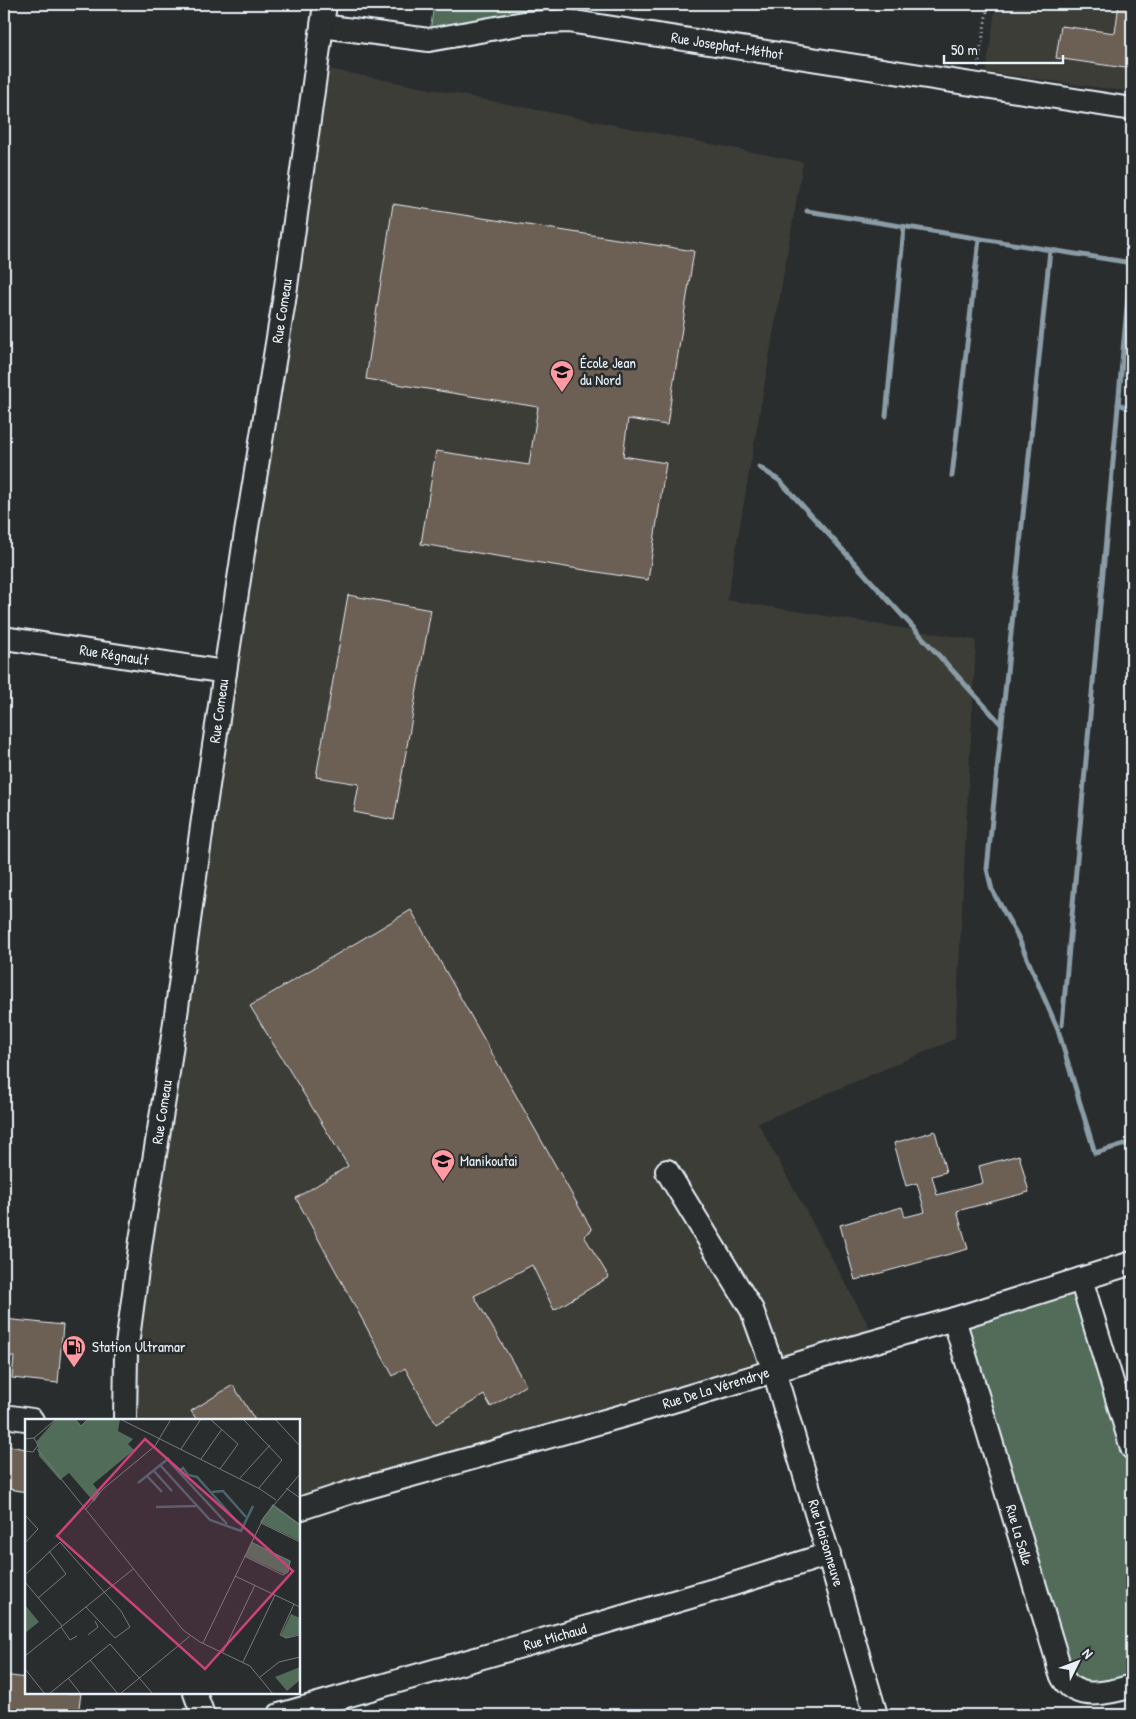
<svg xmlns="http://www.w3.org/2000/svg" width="1136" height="1719" font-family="'Patrick Hand',sans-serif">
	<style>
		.built { fill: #3e3c39 }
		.green { fill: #526c5a; stroke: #9daea9 }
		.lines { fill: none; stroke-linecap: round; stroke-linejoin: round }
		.stream { stroke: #8a9ca6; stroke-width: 5 }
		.building { fill: #6c5e53; stroke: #e8f1f8 }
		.minor-casing { stroke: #e8f1f8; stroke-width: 26 }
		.path { stroke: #e8f1f8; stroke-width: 3; stroke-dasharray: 1 4; stroke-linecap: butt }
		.minor { stroke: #2a2d2e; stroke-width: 22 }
		.labels { text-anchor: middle; stroke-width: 5; stroke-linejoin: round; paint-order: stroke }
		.street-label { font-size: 15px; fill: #e8f1f8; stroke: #2a2d2e }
		.poi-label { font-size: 15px; fill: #e8f1f8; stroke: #2a2d2e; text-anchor: start }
		.inset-river { fill: none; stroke: #4b646f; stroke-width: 2.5 }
		.inset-road { fill: none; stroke: #767b7f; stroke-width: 1 }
		.view { fill: #ca437a; fill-opacity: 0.15; stroke: #ca437a; stroke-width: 2.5 }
		.inset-edge { fill: none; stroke: #e8f1f8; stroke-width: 2.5 }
	</style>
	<rect width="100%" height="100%" fill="#2a2d2e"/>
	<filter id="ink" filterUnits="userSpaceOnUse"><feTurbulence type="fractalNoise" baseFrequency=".02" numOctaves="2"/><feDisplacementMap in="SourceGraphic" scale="10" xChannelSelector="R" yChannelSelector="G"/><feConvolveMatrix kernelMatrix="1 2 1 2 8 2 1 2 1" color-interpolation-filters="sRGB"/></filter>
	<g filter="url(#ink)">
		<g class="built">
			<polygon points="996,4 1132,4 1132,92 986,72"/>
			<polygon points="323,68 803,162 727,600 976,640 955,1039 758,1123 873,1334 299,1499 299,1420 135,1420 135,1351"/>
		</g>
		<g class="green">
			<polygon points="434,4 527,4 524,23 429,40"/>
			<polygon points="1087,1279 1132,1423 1132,1678 1090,1683 1070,1673 958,1318"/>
		</g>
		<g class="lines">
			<g class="stream">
				<polyline points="807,211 1132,263"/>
				<polyline points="1050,250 987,869 992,890 1018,937 1058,1030 1095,1153 1132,1142"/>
				<polyline points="1118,404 1132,409"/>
				<polyline points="886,416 904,227"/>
				<polyline points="759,467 780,481 1002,725"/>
				<polyline points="952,476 979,239"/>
				<polyline points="1062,1025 1131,263"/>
				<polyline points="1129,1086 1132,1063"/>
			</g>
		</g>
		<g class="building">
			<polygon points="1119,4 1132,4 1132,69 1056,58 1061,26 1115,33"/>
			<polygon points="393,204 694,251 667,425 628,419 623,456 666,463 648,580 421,544 436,451 529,465 538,407 366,379"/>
			<polygon points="348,595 431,610 394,820 354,812 359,784 316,777"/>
			<polygon points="411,910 592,1230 584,1236 609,1277 554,1310 532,1265 474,1296 526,1385 491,1407 484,1395 436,1424 405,1368 393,1376 296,1198 348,1166 250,1006"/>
			<polygon points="935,1131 946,1172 932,1176 937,1195 983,1183 979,1166 1019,1155 1029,1192 957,1211 968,1249 855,1280 840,1225 902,1207 905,1217 925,1212 917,1183 906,1186 894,1143"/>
			<polygon points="4,1319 63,1325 58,1383 12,1378 14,1357 4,1356"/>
			<polygon points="233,1385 255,1420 197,1420 191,1411"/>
			<polygon points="4,1445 26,1449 26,1492 4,1488"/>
			<polygon points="4,1675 26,1678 26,1693 81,1693 78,1715 4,1715"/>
		</g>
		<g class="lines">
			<g class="minor-casing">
				<g id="minor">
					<polyline points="322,26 429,40 524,23 568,21 1132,109"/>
					<polyline points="4,638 225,672"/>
					<polyline points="667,1171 752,1310 774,1371 876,1715"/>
					<polyline points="1081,1279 1132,1448"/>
					<path d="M954,1319l103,340c6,44 43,37 75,27"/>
					<polyline points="4,1416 32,1420"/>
					<polyline points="125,1420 126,1353 141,1240 166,1087 203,819 245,539 284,301 325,4"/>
					<polyline points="299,1509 351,1492 626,1415 834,1353 954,1319 1132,1263"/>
					<polyline points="195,1693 203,1715"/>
					<polyline points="279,1715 595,1625 724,1587 829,1554"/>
				</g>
			</g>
			<polyline class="path" points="978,67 988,4"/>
			<use href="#minor" class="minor"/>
		</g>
	</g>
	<defs>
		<g id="school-pin" transform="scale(1.25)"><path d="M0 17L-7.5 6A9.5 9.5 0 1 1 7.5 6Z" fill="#ff9aa2" stroke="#2a2d2e"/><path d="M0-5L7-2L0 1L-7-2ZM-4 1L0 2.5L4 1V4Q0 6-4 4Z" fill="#111"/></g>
		<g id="fuel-pin" transform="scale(1.25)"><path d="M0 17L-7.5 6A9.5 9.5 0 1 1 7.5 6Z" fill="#ff9aa2" stroke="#2a2d2e"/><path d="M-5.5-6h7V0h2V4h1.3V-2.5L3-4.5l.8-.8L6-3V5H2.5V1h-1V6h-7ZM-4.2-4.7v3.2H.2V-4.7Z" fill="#111"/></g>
	</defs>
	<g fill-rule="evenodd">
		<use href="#school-pin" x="562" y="372"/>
		<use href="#school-pin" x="443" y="1161"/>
		<use href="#fuel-pin" x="74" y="1347"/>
	</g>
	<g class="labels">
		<g class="street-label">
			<text transform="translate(727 46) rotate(9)" y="5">Rue Josephat-Méthot</text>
			<text transform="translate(282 311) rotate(-81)" y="5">Rue Comeau</text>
			<text transform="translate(114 655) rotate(9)" y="5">Rue Régnault</text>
			<text transform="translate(219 711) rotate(-82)" y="5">Rue Comeau</text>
			<text transform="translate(162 1112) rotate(-81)" y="5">Rue Comeau</text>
			<text transform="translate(716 1388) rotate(-17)" y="5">Rue De La Vérendrye</text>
			<text transform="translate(1019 1535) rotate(74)" y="5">Rue La Salle</text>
			<text transform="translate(826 1543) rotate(73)" y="5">Rue Maisonneuve</text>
			<text transform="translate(555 1637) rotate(-16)" y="5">Rue Michaud</text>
		</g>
		<g class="poi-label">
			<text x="580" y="368">École Jean<tspan x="580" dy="17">du Nord</tspan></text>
			<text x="460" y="1166">Manikoutai</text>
			<text x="92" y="1352">Station Ultramar</text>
		</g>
	</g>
	<g transform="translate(25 1419)">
		<rect width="275" height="275" fill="#2a2d2e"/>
		<path d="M31,0h19l6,7 7,-7h32l-2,12 15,8 -5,5 6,6 -41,34 7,9 -6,9 -25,-29 -9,7 -21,-24 -2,-15zM248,85l27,20v17l-40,-19zM226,123l40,19 -3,11 -4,2 -39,-18zM0,186l14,17 -14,11zM266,195l9,4v16l-14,4 -5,-3zM275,248v13l-13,11 -12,-14z" fill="#526c5a"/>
		<path class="inset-river" d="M142,40l60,65M135,46l50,55 31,11 12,-25M129,52l18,20M154,52l4,-3 5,7 9,2 41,46M122,57l15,16M113,64l31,-25M187,73l11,-1 23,26M131,88l40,-1"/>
		<path class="inset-road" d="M50,0l6,7 7,-7M95,0l140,70 16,11M185,0l28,25 -18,25M218,0l39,41 -23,28M250,0l25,27M9,19l22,-19M0,20l9,-1 4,7 -5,7 -8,-1M12,30l146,181 17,12 50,24 23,28M156,30l20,-30M176,40l21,-30M215,59l30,-33M261,69l14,10M247,86l28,20M60,91l18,-21 52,-43 16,-27M0,96l13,14 -13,14M236,104l39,19M219,137l39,19 5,-3 2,-11 -39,-19M0,156l35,-33 61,69 9,16 -15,11 -29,-31M210,157l65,31M0,163l37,44M13,179l28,-24 -17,-23M269,185l-14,31 6,3 14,-3M36,208l9,13 7,-4M63,216l10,-8 -3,-6M178,224l61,-126 36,-43M198,233l32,-67M0,237l108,-87M65,241l28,34M218,243l32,-67M0,250l20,25M235,258l19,-15 21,-5M43,259l13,16M24,275l61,-50 43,50M95,275l70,-58"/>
		<path class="view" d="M120,20l148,132 -88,98 -148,-133z"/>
		<rect width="275" height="275" class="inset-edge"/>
	</g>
	<rect width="1136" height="1719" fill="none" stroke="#2a2d2e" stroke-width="20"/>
	<rect x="10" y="10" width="1116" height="1699" fill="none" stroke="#e8f1f8" stroke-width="2" filter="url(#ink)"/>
	<g transform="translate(1078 1662) rotate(48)" stroke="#2a2d2e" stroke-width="4" paint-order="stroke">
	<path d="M0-4L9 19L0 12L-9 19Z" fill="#e8f1f8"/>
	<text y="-8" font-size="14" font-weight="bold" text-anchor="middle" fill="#e8f1f8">N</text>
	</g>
	<path d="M944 55v8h119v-8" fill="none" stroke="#e8f1f8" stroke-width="2.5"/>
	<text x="951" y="55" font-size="15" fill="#e8f1f8" stroke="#2a2d2e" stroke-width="4" paint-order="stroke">50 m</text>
</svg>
